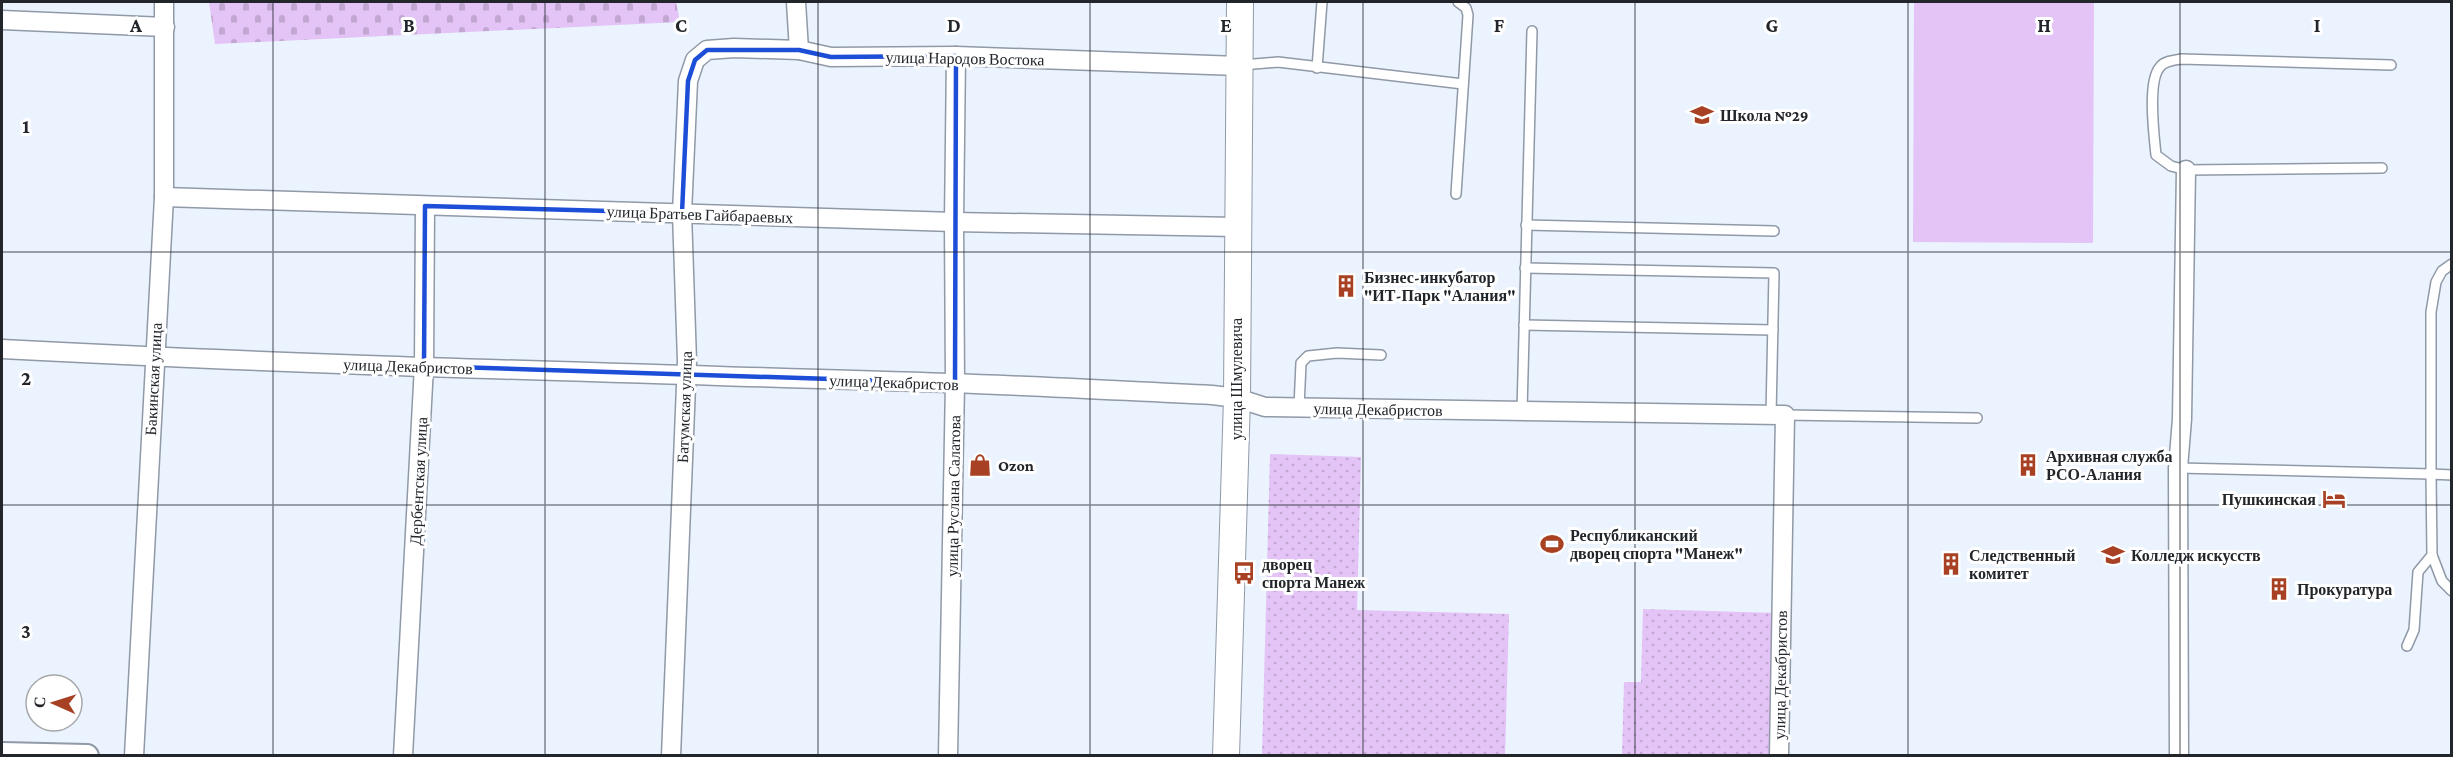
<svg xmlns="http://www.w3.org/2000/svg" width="2453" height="757" font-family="'Crimson Pro',serif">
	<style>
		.green { fill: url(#green-dots) }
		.cemetery { fill: url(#cemetery-stones) }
		.pitch { fill: #e4c3f6 }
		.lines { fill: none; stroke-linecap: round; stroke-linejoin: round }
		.service-casing { stroke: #9099a7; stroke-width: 12 }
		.minor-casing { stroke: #9099a7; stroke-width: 21 }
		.tertiary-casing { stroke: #9099a7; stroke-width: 26 }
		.secondary-casing { stroke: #9099a7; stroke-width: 28 }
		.service { stroke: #fff; stroke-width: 9 }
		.minor { stroke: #fff; stroke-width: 18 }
		.tertiary { stroke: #fff; stroke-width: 22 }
		.secondary { stroke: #fff; stroke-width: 26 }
		.marked { fill: none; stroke: #1d4ed8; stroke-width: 4.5; stroke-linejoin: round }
		.grid { fill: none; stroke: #22262b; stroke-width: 1.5; stroke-opacity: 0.55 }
		.labels { text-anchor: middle; stroke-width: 6; stroke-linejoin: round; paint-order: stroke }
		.street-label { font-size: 16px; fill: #22262b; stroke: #fff }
		.poi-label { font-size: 16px; font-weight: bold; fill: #22262b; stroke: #fff; text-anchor: start }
		.grid-label { font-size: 20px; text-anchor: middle; font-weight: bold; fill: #22262b; stroke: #fff; stroke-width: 6; stroke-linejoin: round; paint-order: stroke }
	</style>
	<defs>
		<pattern id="green-dots" width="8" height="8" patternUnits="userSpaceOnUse" patternTransform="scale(1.5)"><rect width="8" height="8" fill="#e4c3f6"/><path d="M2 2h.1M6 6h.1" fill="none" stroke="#c3a7d3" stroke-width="1.8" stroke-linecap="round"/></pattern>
		<pattern id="cemetery-stones" width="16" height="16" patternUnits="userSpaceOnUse" patternTransform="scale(1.5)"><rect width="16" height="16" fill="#e4c3f6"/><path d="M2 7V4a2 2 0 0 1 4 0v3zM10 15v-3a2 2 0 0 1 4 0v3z" fill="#c3a7d3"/></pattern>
	</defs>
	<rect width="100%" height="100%" fill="#ebf3ff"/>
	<g class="green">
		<polygon points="1270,454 1361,457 1357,610 1509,614 1505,755 1262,755"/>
		<polygon points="1643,609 1776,613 1772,755 1622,756 1624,682 1641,682"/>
	</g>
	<polygon class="cemetery" points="209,2 676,2 680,22 215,44"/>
	<polygon class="pitch" points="1914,2 2094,2 2093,243 1913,242"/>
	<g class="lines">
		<g class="service-casing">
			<g id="service">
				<polyline points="1242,65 1278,62 1463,84"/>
				<polyline points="1317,68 1322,2"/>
				<path d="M2382,168l-196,2 -15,-4 -15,-11c-2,-20 -9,-74 4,-88 4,-6 15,-7 21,-8l210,6"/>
				<polyline points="1456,194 1468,15 1466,8 1458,2"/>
				<polyline points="1526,225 1774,231"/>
				<polyline points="1525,268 1774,273 1771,415"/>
				<polyline points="1524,325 1773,330"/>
				<polyline points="1299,407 1301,363 1308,356 1337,353 1381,355"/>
				<polyline points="1522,411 1532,31"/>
				<polyline points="1785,415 1977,418"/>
				<polyline points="2178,468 2431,474 2431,312 2436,282 2442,271 2452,264"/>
				<polyline points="2432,555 2442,581 2452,591"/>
				<polyline points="2407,646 2414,630 2418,572 2432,555 2431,474 2452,475"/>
			</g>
		</g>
		<g class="minor-casing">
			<g id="minor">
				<polyline points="796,2 799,50"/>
				<polyline points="2,20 165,27"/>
				<polyline points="164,197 954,222 1237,227"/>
				<path d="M2,349c316,17 632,24 948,34 88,3 175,8 262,12l25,3 28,9 520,8 -6,341"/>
				<polyline points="134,756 164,197 164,2"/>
				<polyline points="403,756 424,366 425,206"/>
				<polyline points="671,756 687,361 682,213 688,81 695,60 707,50 734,48 799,50 831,57 956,56 1239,66"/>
				<polyline points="948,756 955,383 954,222 956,56"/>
				<polyline points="2179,756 2178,468 2182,419 2186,170"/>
			</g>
		</g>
		<g class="tertiary-casing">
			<polyline id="tertiary" points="2,754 87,756"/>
		</g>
		<g class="secondary-casing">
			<polyline id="secondary" points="1226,756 1237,398 1240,2"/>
		</g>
		<use href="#service" class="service"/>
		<use href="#minor" class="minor"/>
		<use href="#tertiary" class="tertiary"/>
		<use href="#secondary" class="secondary"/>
	</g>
	<path class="marked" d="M707,50h92l32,7 125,-1 -1,327 -531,-17 1,-160 257,7 6,-132 7,-21z"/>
	<path class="grid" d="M273,2v754M545,2v754M818,2v754M1090,2v754M1363,2v754M1635,2v754M1908,2v754M2180,2v754M2,252h2450M2,505h2450"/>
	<defs>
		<g id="school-bare" transform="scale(1.8)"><path d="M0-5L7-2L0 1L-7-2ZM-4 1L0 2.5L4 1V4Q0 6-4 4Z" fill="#a84023" stroke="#fff" stroke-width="2.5" paint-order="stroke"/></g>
		<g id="building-bare" transform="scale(1.8)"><path d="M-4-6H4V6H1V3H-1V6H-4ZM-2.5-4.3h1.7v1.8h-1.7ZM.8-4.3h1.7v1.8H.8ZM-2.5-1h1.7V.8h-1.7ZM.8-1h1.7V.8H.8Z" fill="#a84023" stroke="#fff" stroke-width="2.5" paint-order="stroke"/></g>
		<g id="shop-bare" transform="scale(1.8)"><path d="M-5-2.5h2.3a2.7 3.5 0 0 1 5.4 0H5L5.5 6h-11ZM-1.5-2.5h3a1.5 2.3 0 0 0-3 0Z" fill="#a84023" stroke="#fff" stroke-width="2.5" paint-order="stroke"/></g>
		<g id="hotel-bare" transform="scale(1.8)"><path d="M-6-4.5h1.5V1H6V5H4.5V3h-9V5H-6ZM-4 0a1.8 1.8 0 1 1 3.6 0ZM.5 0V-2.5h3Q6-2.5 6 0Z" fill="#a84023" stroke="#fff" stroke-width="2.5" paint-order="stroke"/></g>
		<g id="stadium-bare" transform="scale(1.8)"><path d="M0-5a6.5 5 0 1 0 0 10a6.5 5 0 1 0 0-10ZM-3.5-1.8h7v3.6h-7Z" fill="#a84023" stroke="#fff" stroke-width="2.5" paint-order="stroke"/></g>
		<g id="university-bare" transform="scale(1.8)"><path d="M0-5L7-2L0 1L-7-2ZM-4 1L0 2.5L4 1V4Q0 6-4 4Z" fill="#a84023" stroke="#fff" stroke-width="2.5" paint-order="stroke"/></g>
		<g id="bus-bare" transform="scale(1.8)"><path d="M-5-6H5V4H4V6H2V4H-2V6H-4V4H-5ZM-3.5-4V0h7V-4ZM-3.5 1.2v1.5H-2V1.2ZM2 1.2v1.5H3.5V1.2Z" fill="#a84023" stroke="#fff" stroke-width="2.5" paint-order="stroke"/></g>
	</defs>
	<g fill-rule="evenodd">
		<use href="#school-bare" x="1702" y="115"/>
		<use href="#building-bare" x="1346" y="286"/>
		<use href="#shop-bare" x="980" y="465"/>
		<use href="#building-bare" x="2028" y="465"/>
		<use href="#hotel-bare" x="2334" y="499"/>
		<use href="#stadium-bare" x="1552" y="544"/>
		<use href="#university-bare" x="2113" y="555"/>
		<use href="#building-bare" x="1951" y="564"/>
		<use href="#bus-bare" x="1244" y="573"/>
		<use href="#building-bare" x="2279" y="589"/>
	</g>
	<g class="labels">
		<g class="street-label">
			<text transform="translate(965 58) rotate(1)" y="6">улица Народов Востока</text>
			<text transform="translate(700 214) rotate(2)" y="6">улица Братьев Гайбараевых</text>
			<text transform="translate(408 366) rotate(2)" y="6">улица Декабристов</text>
			<text transform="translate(153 379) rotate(-87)" y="6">Бакинская улица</text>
			<text transform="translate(1236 379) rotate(-90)" y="6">улица Шмулевича</text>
			<text transform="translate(894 382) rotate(2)" y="6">улица Декабристов</text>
			<text transform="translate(684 407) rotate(-88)" y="6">Батумская улица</text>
			<text transform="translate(1378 409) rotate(1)" y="6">улица Декабристов</text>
			<text transform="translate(418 481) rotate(-87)" y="6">Дербентская улица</text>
			<text transform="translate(953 496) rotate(-89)" y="6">улица Руслана Салатова</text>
			<text transform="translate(1780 675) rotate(-89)" y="6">улица Декабристов</text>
		</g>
		<g class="poi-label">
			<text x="1720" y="121">Школа №29</text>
			<text x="1364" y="283">Бизнес-инкубатор<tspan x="1364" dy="18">"ИТ-Парк "Алания"</tspan></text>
			<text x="2046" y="462">Архивная служба<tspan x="2046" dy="18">РСО-Алания</tspan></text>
			<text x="998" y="471">Ozon</text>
			<text x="2316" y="505" text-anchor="end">Пушкинская</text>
			<text x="1570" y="541">Республиканский<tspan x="1570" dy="18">дворец спорта "Манеж"</tspan></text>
			<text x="1969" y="561">Следственный<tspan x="1969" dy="18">комитет</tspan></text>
			<text x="2131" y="561">Колледж искусств</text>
			<text x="1262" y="570">дворец<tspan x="1262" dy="18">спорта Манеж</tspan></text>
			<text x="2297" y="595">Прокуратура</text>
		</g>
	</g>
	<g class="grid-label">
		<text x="136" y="32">A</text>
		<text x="409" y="32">B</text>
		<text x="681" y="32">C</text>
		<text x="954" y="32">D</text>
		<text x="1226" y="32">E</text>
		<text x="1499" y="32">F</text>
		<text x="1772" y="32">G</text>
		<text x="2044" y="32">H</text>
		<text x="2317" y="32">I</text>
		<text x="26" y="133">1</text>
		<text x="26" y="385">2</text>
		<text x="26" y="638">3</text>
	</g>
	<rect width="2453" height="757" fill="none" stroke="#22262b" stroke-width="6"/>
	<g transform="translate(54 703) rotate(273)"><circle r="28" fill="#ffffff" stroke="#a7a8aa" stroke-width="1.5"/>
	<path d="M0-4.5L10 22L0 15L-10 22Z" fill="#a84023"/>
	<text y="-9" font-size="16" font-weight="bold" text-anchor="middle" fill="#22262b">С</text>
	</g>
</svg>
